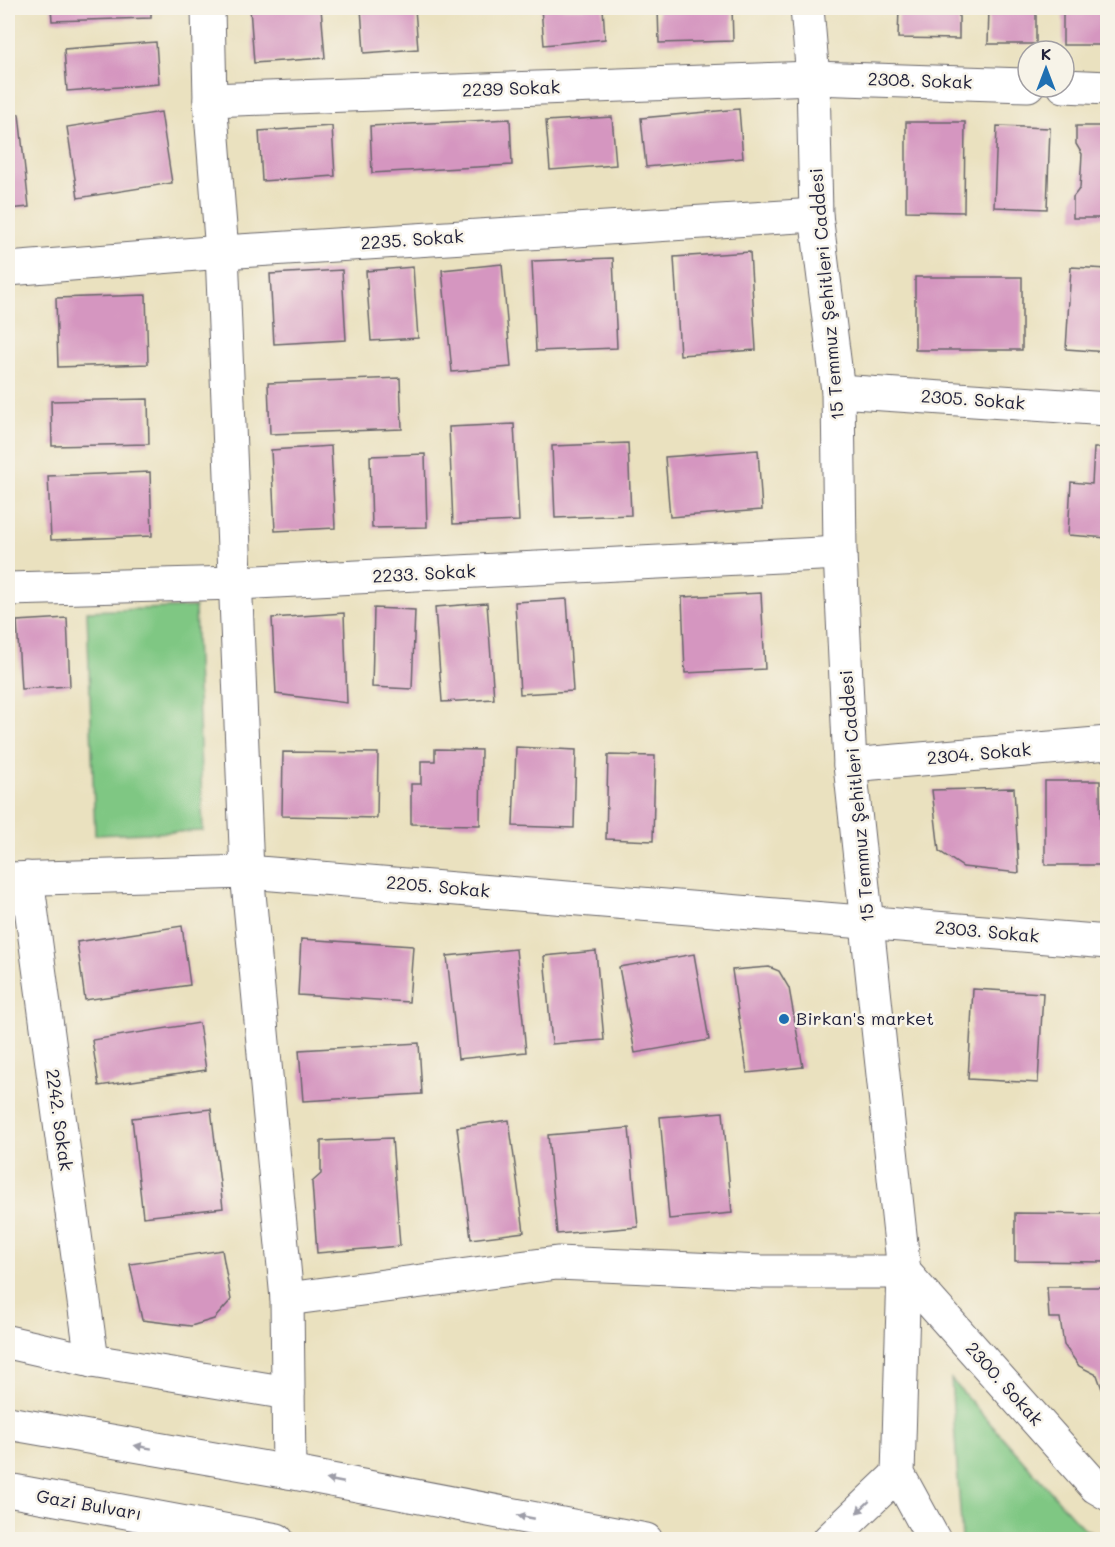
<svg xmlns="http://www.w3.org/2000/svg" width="1115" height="1547" font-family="Mali,sans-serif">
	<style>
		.green { fill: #7fc783; stroke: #50745f; stroke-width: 1.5 }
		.building { fill: #d596c0 }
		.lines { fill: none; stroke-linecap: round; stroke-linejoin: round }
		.minor-casing { stroke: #686569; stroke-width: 35 }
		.major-casing { stroke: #686569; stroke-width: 35 }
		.highway-casing { stroke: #686569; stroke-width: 35 }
		.minor { stroke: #fff; stroke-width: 33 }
		.major { stroke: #fff; stroke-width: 33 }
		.highway { stroke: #fff; stroke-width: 33 }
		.oneway { fill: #9c9ca7 }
		.poi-dot { fill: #1f6fb2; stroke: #f7f3e8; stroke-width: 2 }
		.labels { text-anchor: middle; stroke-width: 5; stroke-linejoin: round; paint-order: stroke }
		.street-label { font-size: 18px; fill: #22223b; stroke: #f7f3e8 }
		.poi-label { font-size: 18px; fill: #22223b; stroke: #f7f3e8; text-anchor: start }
	</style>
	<rect width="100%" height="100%" fill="#f7f3e8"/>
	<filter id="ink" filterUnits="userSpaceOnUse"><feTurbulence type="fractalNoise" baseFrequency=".0167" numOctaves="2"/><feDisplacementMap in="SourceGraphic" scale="12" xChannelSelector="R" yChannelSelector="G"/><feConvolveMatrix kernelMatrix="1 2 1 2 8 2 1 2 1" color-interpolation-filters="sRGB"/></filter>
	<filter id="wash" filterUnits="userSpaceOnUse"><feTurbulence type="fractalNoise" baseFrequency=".008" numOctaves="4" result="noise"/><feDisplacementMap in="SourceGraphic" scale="24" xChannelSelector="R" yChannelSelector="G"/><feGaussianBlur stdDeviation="1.35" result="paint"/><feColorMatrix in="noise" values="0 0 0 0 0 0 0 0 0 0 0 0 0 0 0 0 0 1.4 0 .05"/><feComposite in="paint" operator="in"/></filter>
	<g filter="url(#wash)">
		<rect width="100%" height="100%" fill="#eae1bf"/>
		<g class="green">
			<polygon points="195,607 203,831 95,835 87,611"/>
			<polygon points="951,1379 1083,1528 1102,1539 962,1539"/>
		</g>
		<g id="blocks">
			<g class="building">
				<polygon points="51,8 151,8 151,18 52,21"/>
				<polygon points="250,8 321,8 325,58 254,63"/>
				<polygon points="361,8 415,8 418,49 364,53"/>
				<polygon points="541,8 603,8 605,39 544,45"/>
				<polygon points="658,8 732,8 733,41 659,43"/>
				<polygon points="899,8 959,8 959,39 898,38"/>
				<polygon points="989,8 1036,8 1036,44 988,44"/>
				<rect x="1063" y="8" width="45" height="37"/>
				<polygon points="156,42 159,84 67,91 64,49"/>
				<polygon points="739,109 743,158 646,167 641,118"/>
				<polygon points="161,112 172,183 78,198 67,127"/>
				<polygon points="19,114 29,207 8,209 8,115"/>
				<polygon points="612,117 616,165 550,170 546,121"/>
				<polygon points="510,119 512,165 372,173 370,126"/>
				<polygon points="906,122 965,122 964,212 906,211"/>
				<polygon points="332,126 335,176 262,181 259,131"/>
				<polygon points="997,126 1050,128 1047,209 994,207"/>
				<polygon points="1076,126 1108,126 1108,218 1073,218 1073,197 1080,188 1082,154 1076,144"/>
				<polygon points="750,252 756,350 680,355 674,257"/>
				<polygon points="613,258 617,348 536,351 532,261"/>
				<polygon points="502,264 511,367 452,372 442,270"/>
				<polygon points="413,267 418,338 371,341 366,271"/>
				<polygon points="1071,267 1108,269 1108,352 1066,349"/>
				<polygon points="342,270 346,340 274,344 270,274"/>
				<rect x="915" y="277" width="107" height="73"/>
				<polygon points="146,295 148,364 58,367 56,298"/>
				<polygon points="400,378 402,429 270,434 268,383"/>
				<polygon points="148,399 149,444 52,446 51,401"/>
				<polygon points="514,424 519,521 453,524 449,427"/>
				<polygon points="628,443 631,515 555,518 552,446"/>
				<polygon points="331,446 335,528 275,531 271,450"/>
				<polygon points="1094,448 1108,448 1108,538 1068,535 1071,482 1092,484"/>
				<polygon points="758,450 762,510 670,517 665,457"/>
				<polygon points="425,454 427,527 372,528 370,456"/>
				<polygon points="150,472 152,536 51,540 48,476"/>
				<polygon points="761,593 765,669 685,673 682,597"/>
				<polygon points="567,599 573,691 520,694 515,602"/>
				<polygon points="487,603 494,699 442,702 435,607"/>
				<polygon points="374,608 415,610 412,689 372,687"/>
				<polygon points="344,613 347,703 276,694 272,618"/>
				<polygon points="67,618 70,686 21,689 17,621"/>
				<polygon points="516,747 576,750 574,828 513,826"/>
				<polygon points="435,749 481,750 480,825 411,824 411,784 421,784 421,761 435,761"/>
				<polygon points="283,752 378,753 377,818 282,816"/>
				<polygon points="608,755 655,756 653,841 606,839"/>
				<polygon points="1045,781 1100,781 1101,865 1045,865"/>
				<polygon points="1014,788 1019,873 963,867 939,851 932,790"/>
				<polygon points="182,926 190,985 85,1000 77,942"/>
				<polygon points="301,939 413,946 409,1002 298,995"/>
				<polygon points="516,949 526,1052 458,1059 447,956"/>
				<polygon points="596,951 604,1040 552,1044 544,956"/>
				<polygon points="694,954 709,1040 635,1053 619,967"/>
				<polygon points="769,967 779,971 789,988 803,1067 747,1073 732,970"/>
				<polygon points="973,989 1043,993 1038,1083 968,1079"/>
				<polygon points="199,1023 206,1070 99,1086 92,1040"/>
				<polygon points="419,1043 422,1094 303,1101 299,1050"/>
				<polygon points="211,1109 223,1208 143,1217 132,1118"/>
				<polygon points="723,1112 732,1213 669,1219 660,1117"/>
				<polygon points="509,1120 524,1232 471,1239 457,1127"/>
				<polygon points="629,1128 638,1227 557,1234 548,1135"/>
				<polygon points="392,1138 400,1246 317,1253 312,1182 321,1174 321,1141"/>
				<polygon points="1015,1213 1108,1214 1108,1262 1015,1261"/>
				<polygon points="222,1250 231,1300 214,1319 191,1326 142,1320 130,1264"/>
				<polygon points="1047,1287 1108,1287 1108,1389 1102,1389 1097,1375 1079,1366 1064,1345 1060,1318 1049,1318"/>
			</g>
		</g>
	</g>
	<g filter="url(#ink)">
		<use href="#blocks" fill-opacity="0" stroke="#686569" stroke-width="1.5"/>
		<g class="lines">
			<g class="minor-casing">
				<g id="minor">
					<polyline points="208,8 210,100 222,252 247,872 287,1299 289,1472"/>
					<polyline points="1064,86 1108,88"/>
					<polyline points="210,100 813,78 1028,85"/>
					<polyline points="8,269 222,252 816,215"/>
					<polyline points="838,391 1108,409"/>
					<polyline points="8,589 236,583 840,553"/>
					<polyline points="850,765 1108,743"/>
					<polyline points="27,878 92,1361"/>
					<polyline points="8,879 247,872 1108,942"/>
					<polyline points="287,1299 557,1263 762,1272 904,1272 1096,1487 1108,1494"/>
					<polyline points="8,1342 92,1361 288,1393"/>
				</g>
			</g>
			<g class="major-casing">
				<g id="major">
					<polyline points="807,8 813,78 816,215 838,391 840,553 850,765 904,1272 898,1474 934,1540"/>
					<polyline points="829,1540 898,1474"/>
				</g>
			</g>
			<g class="highway-casing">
				<g id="highway">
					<polyline points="8,1423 289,1472 646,1540"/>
					<polyline points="8,1490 277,1540"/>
				</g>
			</g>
			<use href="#minor" class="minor"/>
			<use href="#major" class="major"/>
			<use href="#highway" class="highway"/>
		</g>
		<defs><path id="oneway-solid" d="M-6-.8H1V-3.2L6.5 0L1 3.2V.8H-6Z" transform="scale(1.5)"/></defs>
		<g class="oneway">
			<use href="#oneway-solid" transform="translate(143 1447) rotate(-170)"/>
			<use href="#oneway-solid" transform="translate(335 1481) rotate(-169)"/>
			<use href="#oneway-solid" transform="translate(863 1507) rotate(137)"/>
			<use href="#oneway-solid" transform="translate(526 1517) rotate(-169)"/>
		</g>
	</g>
	<circle class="poi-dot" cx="784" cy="1019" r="6"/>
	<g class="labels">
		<g class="street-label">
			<text transform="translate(920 81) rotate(2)" y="6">2308. Sokak</text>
			<text transform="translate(511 89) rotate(-2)" y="6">2239 Sokak</text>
			<text transform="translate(412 240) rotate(-4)" y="6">2235. Sokak</text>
			<text transform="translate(827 294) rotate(-95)" y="6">15 Temmuz Şehitleri Caddesi</text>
			<text transform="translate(973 400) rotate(4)" y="6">2305. Sokak</text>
			<text transform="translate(424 574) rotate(-3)" y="6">2233. Sokak</text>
			<text transform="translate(979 754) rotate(-5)" y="6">2304. Sokak</text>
			<text transform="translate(857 796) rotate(-95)" y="6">15 Temmuz Şehitleri Caddesi</text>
			<text transform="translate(438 887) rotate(5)" y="6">2205. Sokak</text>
			<text transform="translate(987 932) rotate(5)" y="6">2303. Sokak</text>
			<text transform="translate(59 1120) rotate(82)" y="6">2242. Sokak</text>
			<text transform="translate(1004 1384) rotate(48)" y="6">2300. Sokak</text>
			<text transform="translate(89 1505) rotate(10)" y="6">Gazi Bulvarı</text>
		</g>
		<g class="poi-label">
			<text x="796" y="1025">Birkan's market</text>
		</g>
	</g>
	<rect width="1115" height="1547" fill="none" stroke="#f7f3e8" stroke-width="30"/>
	<g transform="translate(1046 69)"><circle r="28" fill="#f7f3e8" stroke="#a29fa3" stroke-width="1.5"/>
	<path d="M0-4.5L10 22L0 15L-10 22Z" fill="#1f6fb2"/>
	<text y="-9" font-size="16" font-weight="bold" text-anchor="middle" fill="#22223b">K</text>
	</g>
</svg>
